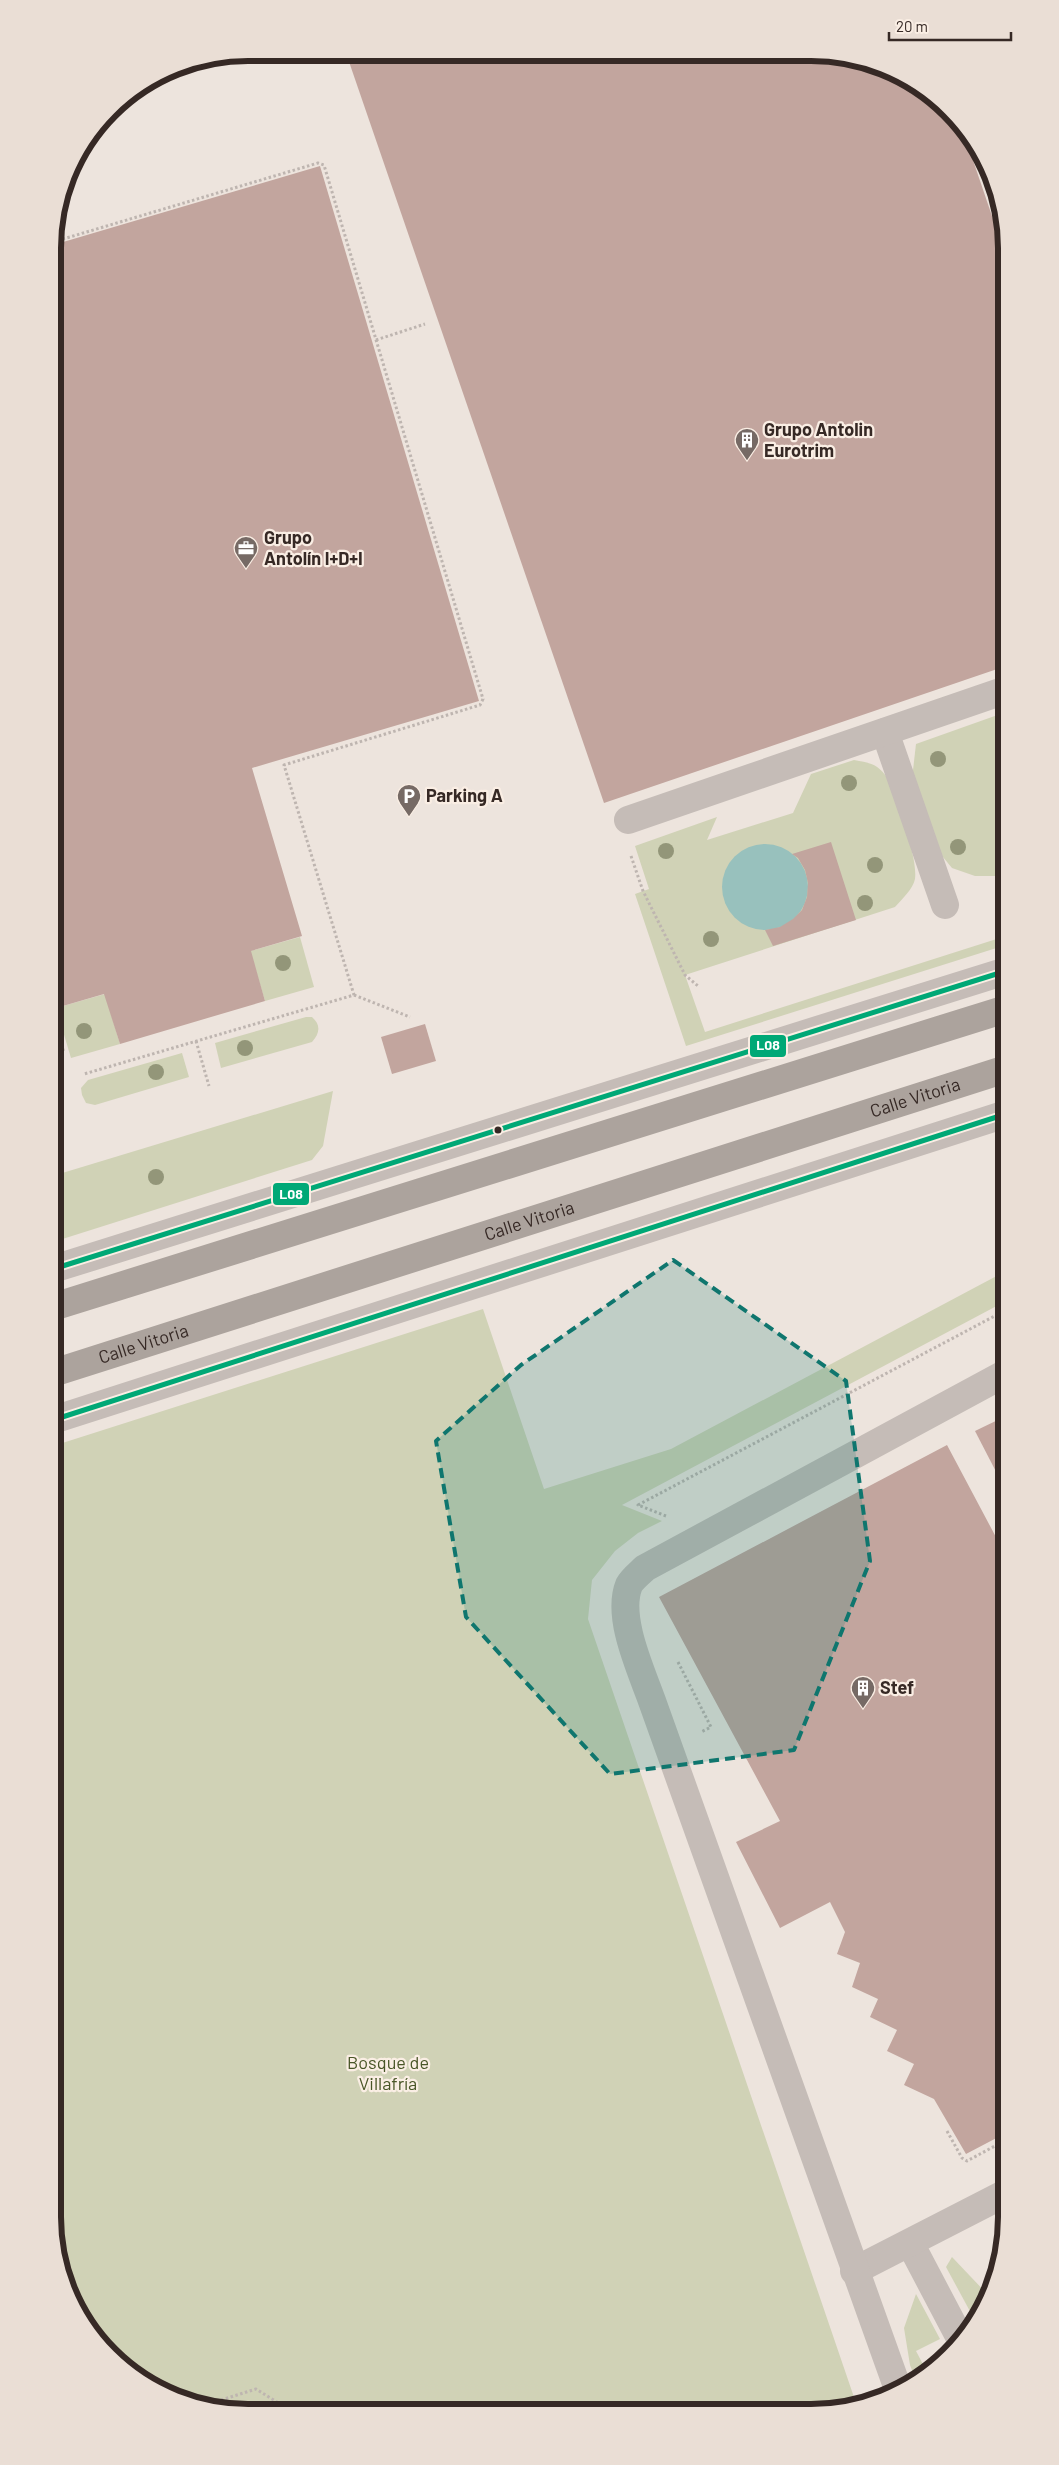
<svg xmlns="http://www.w3.org/2000/svg" width="1059" height="2465" font-family="Barlow,sans-serif">
	<style>
		.green { fill: #d0d2b6 }
		.water { fill: #98c1bd }
		.building { fill: #c2a59e }
		.lines { fill: none; stroke-linecap: round; stroke-linejoin: round }
		.path { stroke: #beb5b0; stroke-width: 3; stroke-dasharray: 2.5 2.5; stroke-linecap: butt }
		.minor { stroke: #c5bcb7; stroke-width: 28 }
		.highway { stroke: #aca39d; stroke-width: 28 }
		.bus-1-casing { stroke: #faeee4; stroke-width: 9 }
		.bus-1 { stroke: #00a876; stroke-width: 5 }
		.tree { fill: #939679 }
		.marked { fill: #0f766e; fill-opacity: 0.2; stroke: #0f766e; stroke-width: 4; stroke-dasharray: 10 6; stroke-linejoin: round }
		.bus-dot { fill: #362925; stroke: #faeee4; stroke-width: 2 }
		.labels { text-anchor: middle; stroke-width: 4.5; stroke-linejoin: round; paint-order: stroke }
		.poi-label { font-size: 18px; font-weight: bold; fill: #362925; stroke: #faeee4; text-anchor: start }
		.street-label { font-size: 18px; fill: #362925; stroke: #faeee4 }
		.park-label { font-size: 18px; fill: #495627; stroke: #faeee4 }
		.rim { fill: none; stroke: #362925; stroke-width: 6 }
		.line-badge { stroke: #faeee4; stroke-width: 2 }
		.badge-label { font-size: 14px; text-anchor: middle; font-weight: bold; fill: #fff }
	</style>
	<rect width="100%" height="100%" fill="#ede4dd"/>
	<g class="green">
		<polygon points="1006,712 1006,872 995,876 975,876 952,868 938,851 912,779 916,744"/>
		<path d="M854,760c17,3 24,4 34,19 8,25 30,75 27,100 -2,10 -13,20 -20,28l-210,68 20,57 301,-96v9l-320,101 -51,-152 14,-5 -14,-43 82,-29 -10,23 86,-27 18,-39z"/>
		<polygon points="300,937 314,987 265,1001 250,951"/>
		<polygon points="105,994 120,1044 71,1058 56,1008"/>
		<path d="M306,1017h6c9,8 8,16 0,25l-91,26 -6,-25z"/>
		<polygon points="182,1053 189,1077 95,1105 86,1103 82,1095 81,1088 88,1080"/>
		<polygon points="333,1091 323,1146 312,1160 53,1242 53,1205 59,1174"/>
		<polygon points="1006,1271 1006,1301 622,1505 662,1521 638,1533 615,1551 592,1580 588,1619 857,2406 810,2412 211,2409 162,2392 110,2355 79,2314 59,2267 53,2216 53,1446 483,1309 544,1489 671,1449"/>
		<polygon points="952,2257 989,2296 981,2310 972,2315 946,2267"/>
		<polygon points="916,2294 940,2339 916,2351 927,2372 916,2381 910,2365 904,2328"/>
	</g>
	<circle class="water" cx="765" cy="887" r="43"/>
	<g class="building">
		<polygon points="346,53 848,56 897,73 940,101 962,128 1006,257 1006,666 604,803"/>
		<polygon points="320,166 479,701 252,768 302,936 251,951 265,1001 120,1044 104,994 56,1008 53,998 53,245"/>
		<polygon points="831,842 856,920 773,946 765,930 780,927 793,919 802,910 807,897 808,883 805,870 798,858 792,854"/>
		<polygon points="425,1024 436,1061 392,1074 381,1037"/>
		<polygon points="1006,1416 1006,1491 975,1431"/>
		<polygon points="947,1445 1006,1556 1006,2133 966,2154 934,2099 904,2085 914,2064 887,2051 897,2030 870,2017 878,1999 852,1987 860,1963 837,1954 845,1932 830,1902 780,1928 736,1842 780,1821 659,1597"/>
	</g>
	<g class="lines">
		<g class="path">
			<polyline points="53,242 318,163 324,165 483,699 480,705 284,765 354,995 84,1074"/>
			<polyline points="376,340 425,324"/>
			<polyline points="631,856 643,891 685,975 698,986"/>
			<polyline points="354,995 410,1017"/>
			<polyline points="53,1015 64,1053"/>
			<polyline points="196,1041 209,1086"/>
			<polyline points="666,1516 638,1505 1006,1310"/>
			<polyline points="678,1662 711,1727 701,1732"/>
			<polyline points="947,2131 962,2158 967,2161 1006,2140"/>
			<polyline points="202,2406 256,2389 288,2409"/>
		</g>
		<g class="minor">
			<polyline points="885,732 945,905"/>
			<polyline points="628,820 1006,690"/>
			<polyline points="53,1269 1006,971"/>
			<polyline points="53,1420 1006,1114"/>
			<polyline points="910,2243 961,2340"/>
			<polyline points="854,2271 1006,2193"/>
			<path d="M898,2389l-246,-688c-11,-31 -36,-84 -23,-116 3,-6 11,-12 16,-17l361,-195"/>
		</g>
		<g class="highway">
			<polyline points="53,1307 1006,1009"/>
			<path id="s1" d="M53,1373l953,-304"/>
		</g>
		<g class="bus-1-casing">
			<g id="bus-1">
				<polyline points="53,1269 1006,971"/>
				<polyline points="53,1420 1006,1114"/>
			</g>
		</g>
		<use href="#bus-1" class="bus-1"/>
	</g>
	<g class="tree">
		<circle cx="938" cy="759" r="8"/>
		<circle cx="849" cy="783" r="8"/>
		<circle cx="958" cy="847" r="8"/>
		<circle cx="666" cy="851" r="8"/>
		<circle cx="875" cy="865" r="8"/>
		<circle cx="865" cy="903" r="8"/>
		<circle cx="711" cy="939" r="8"/>
		<circle cx="283" cy="963" r="8"/>
		<circle cx="84" cy="1031" r="8"/>
		<circle cx="245" cy="1048" r="8"/>
		<circle cx="156" cy="1072" r="8"/>
		<circle cx="156" cy="1177" r="8"/>
	</g>
	<path class="marked" d="M673,1260l173,121 24,180 -76,189 -184,24 -144,-157 -30,-176 85,-76z"/>
	<defs>
		<g id="building-pin" transform="scale(1.25)"><path d="M0 17L-7.5 6A9.5 9.5 0 1 1 7.5 6Z" fill="#766a65" stroke="#faeee4"/><path d="M-4-6H4V6H1V3H-1V6H-4ZM-2.5-4.3h1.7v1.8h-1.7ZM.8-4.3h1.7v1.8H.8ZM-2.5-1h1.7V.8h-1.7ZM.8-1h1.7V.8H.8Z" fill="#fff"/></g>
		<g id="office-pin" transform="scale(1.25)"><path d="M0 17L-7.5 6A9.5 9.5 0 1 1 7.5 6Z" fill="#766a65" stroke="#faeee4"/><path d="M-6-3h4V-5.5h4V-3h4V5H-6ZM-1-4.5V-3h2v-1.5ZM-6 0V1H6V0Z" fill="#fff"/></g>
		<g id="parking-pin" transform="scale(1.25)"><path d="M0 17L-7.5 6A9.5 9.5 0 1 1 7.5 6Z" fill="#766a65" stroke="#faeee4"/><path d="M-3.5-5.5H1a3.5 3.5 0 0 1 0 7H-1V5.5H-3.5ZM-1-3.4V-.6H.8a1.4 1.4 0 0 0 0-2.8Z" fill="#fff"/></g>
	</defs>
	<g fill-rule="evenodd">
		<use href="#building-pin" x="747" y="440"/>
		<use href="#office-pin" x="246" y="548"/>
		<use href="#parking-pin" x="409" y="796"/>
		<use href="#building-pin" x="863" y="1688"/>
	</g>
	<circle class="bus-dot" cx="498" cy="1130" r="4.5"/>
	<g class="labels">
		<g class="poi-label">
			<text x="764" y="436">Grupo Antolin<tspan x="764" dy="21">Eurotrim</tspan></text>
			<text x="264" y="544">Grupo<tspan x="264" dy="21">Antolín I+D+I</tspan></text>
			<text x="426" y="802">Parking A</text>
			<text x="880" y="1694">Stef</text>
		</g>
		<g class="street-label">
			<text dy="6" stroke="none"><textPath href="#s1" startOffset="905">Calle Vitoria</textPath></text>
			<text dy="6" stroke="none"><textPath href="#s1" startOffset="500">Calle Vitoria</textPath></text>
			<text dy="6" stroke="none"><textPath href="#s1" startOffset="95">Calle Vitoria</textPath></text>
		</g>
		<g class="park-label">
			<text x="388" y="2069">Bosque de<tspan x="388" dy="21">Villafría</tspan></text>
		</g>
	</g>
	<path d="M0 0H1059V2465H0ZM248 61H811A187 187 0 0 1 998 248V2217A187 187 0 0 1 811 2404H248A187 187 0 0 1 61 2217V248A187 187 0 0 1 248 61Z" fill="#eaded5" fill-rule="evenodd"/>
	<path class="rim" d="M248 61H811A187 187 0 0 1 998 248V2217A187 187 0 0 1 811 2404H248A187 187 0 0 1 61 2217V248A187 187 0 0 1 248 61Z"/>
	<g class="line-badge">
		<rect x="749" y="1034" width="38" height="24" rx="5" fill="#00a876"/>
		<rect x="272" y="1182" width="38" height="24" rx="5" fill="#00a876"/>
	</g>
	<g class="badge-label">
		<text x="768" y="1050">L08</text>
		<text x="291" y="1199">L08</text>
	</g>
	<path d="M889 32v8h122v-8" fill="none" stroke="#362925" stroke-width="2.5"/>
	<text x="896" y="32" font-size="15" fill="#362925" stroke="#faeee4" stroke-width="4" paint-order="stroke">20 m</text>
</svg>
